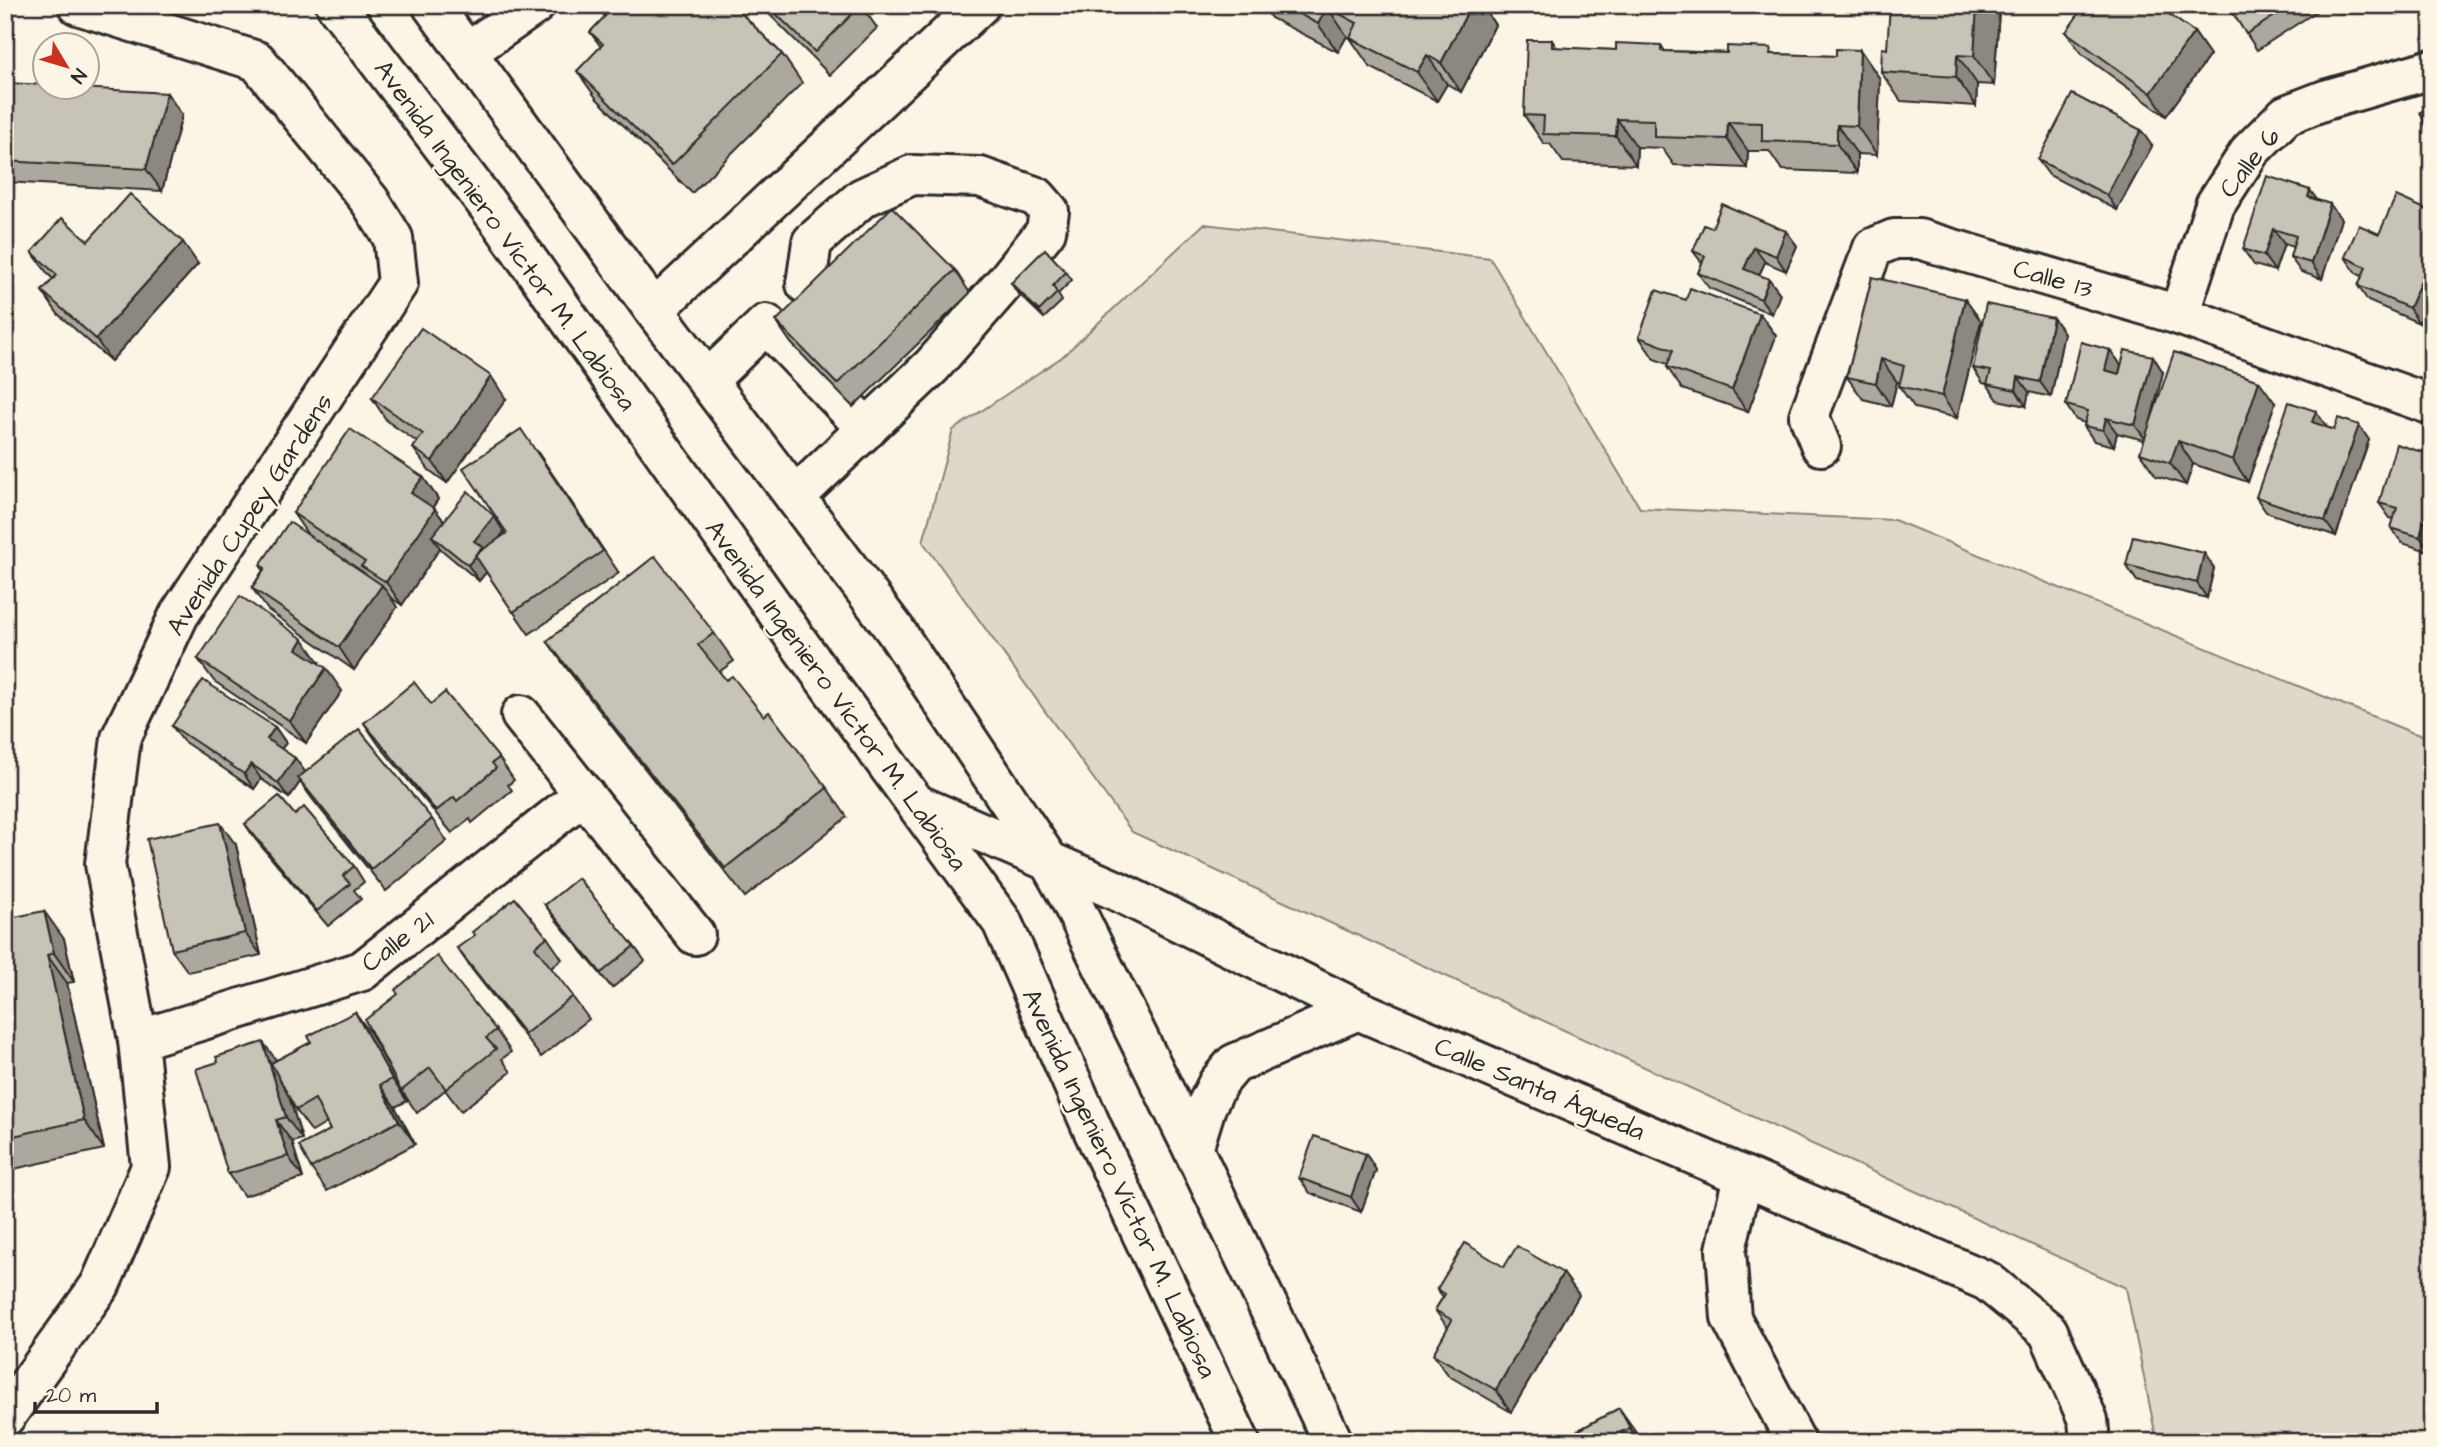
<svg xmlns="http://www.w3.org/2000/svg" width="2437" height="1447" font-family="'Architects Daughter',sans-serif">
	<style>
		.green { fill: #ded8ca; stroke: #84827a; stroke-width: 2 }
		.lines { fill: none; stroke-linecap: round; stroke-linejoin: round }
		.minor-casing { stroke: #2b2b2b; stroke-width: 44 }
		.major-casing { stroke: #2b2b2b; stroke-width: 44 }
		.minor { stroke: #fcf5e5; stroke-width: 38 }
		.major { stroke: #fcf5e5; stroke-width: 38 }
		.wall { fill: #aca89d; stroke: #2b2b2b; stroke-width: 2 }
		.shaded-wall { fill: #8c8880; stroke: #2b2b2b; stroke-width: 2 }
		.building { fill: #c8c3b7; stroke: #2b2b2b; stroke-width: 2 }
		.labels { text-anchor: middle; stroke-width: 5; stroke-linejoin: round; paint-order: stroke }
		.street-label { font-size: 26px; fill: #2b2b2b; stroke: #fcf5e5 }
	</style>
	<rect width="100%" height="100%" fill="#fcf5e5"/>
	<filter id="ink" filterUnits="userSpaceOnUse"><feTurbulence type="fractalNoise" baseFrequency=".0143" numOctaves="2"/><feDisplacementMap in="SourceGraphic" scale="14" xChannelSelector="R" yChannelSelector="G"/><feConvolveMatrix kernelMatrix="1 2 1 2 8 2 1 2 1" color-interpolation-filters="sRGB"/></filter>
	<g filter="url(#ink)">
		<polygon class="green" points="1204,224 1490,258 1640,508 1894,520 2413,733 2432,737 2432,1442 2157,1442 2126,1288 1132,832 923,542 953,430 1062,357"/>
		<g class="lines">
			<g class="minor-casing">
				<g id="minor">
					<polyline points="467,52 535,5"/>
					<polyline points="654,310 980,5"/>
					<polyline points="2179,315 2215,205 2250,151 2286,115 2325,100 2432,69"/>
					<polyline points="707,381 766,324 867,429"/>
					<polyline points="1821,446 1809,416 1873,248 1894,239 1919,239 2179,315 2432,405"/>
					<polyline points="795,497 932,366 1007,280 1046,231 1049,211 1037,197 980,177 912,175 862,198 812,242 806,284"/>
					<polyline points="521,715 695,935"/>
					<polyline points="916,804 1115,890 1358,1010 1987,1281 2048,1331 2088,1420 2090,1442"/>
					<polyline points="138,1040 362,971 584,794"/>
					<polyline points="1193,1149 1206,1107 1218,1083 1234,1064 1358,1010"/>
					<polyline points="1743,1176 1726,1250 1731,1318 1796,1442"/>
					<polyline points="5,1417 100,1285 151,1167 138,1040 105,864 121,738 179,615 398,283 393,238 370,201 257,61 78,5"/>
				</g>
			</g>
			<g class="major-casing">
				<g id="major">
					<polyline points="336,5 505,228 803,649 1002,922 1093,1130 1240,1442"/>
					<polyline points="432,5 654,310 895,630 1048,860 1070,899 1193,1149 1333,1442"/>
				</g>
			</g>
			<use href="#minor" class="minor"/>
			<use href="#major" class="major"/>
		</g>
		<g class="wall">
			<polygon points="597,5 733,5 782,54 802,83 692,193 597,99 577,71 601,47 590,32 605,17"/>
			<polygon points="760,5 861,5 877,28 830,75"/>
			<polygon points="1262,5 1482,5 1495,25 1461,92 1447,84 1437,101 1370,67 1350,38 1347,36 1338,52 1271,18"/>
			<polygon points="2228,5 2314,5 2317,11 2257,50"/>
			<polygon points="2335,5 2367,5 2340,13"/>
			<polygon points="1999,11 1994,85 1977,84 1976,106 1901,101 1881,72 1887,49"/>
			<polygon points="2066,32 2194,32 2210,55 2166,116 2082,54"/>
			<polygon points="1552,40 1557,48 1616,50 1661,45 1665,51 1836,56 1860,50 1880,79 1877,155 1857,154 1857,173 1782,170 1769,151 1748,151 1747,168 1674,165 1662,148 1637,147 1636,165 1563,162 1550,144 1544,144 1524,115"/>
			<polygon points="5,83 182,115 162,191 5,182"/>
			<polygon points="2152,146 2117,210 2049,175 2038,160"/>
			<polygon points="2317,200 2341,219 2322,279 2301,272 2290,257 2293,247 2284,244 2275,271 2254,265 2243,249"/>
			<polygon points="1712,228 1786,231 1797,246 1786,271 1765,262 1759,275 1769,279 1780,294 1772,314 1709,288 1698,273 1702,263 1693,251"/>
			<polygon points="2379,234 2419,323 2368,301 2358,286 2362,276 2356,273 2345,257"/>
			<polygon points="88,241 198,264 111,361 58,314 42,291 53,279 48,274 32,252"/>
			<polygon points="955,270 970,293 853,407 791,343 776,321"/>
			<polygon points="1066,272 1072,280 1058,294 1062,301 1044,318 1016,291 1011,283"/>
			<polygon points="1872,277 1981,321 1957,418 1915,408 1899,386 1900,382 1897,382 1891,406 1863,399 1847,377"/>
			<polygon points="1686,300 1760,314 1776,336 1748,412 1682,389 1667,367 1668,364 1654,359 1639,337"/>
			<polygon points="2053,318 2064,333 2051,397 2029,392 2026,406 1998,400 1987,384 1983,383 1973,368"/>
			<polygon points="2110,350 2121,365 2119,373 2163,372 2150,423 2275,403 2248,482 2193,464 2186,485 2156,476 2140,453 2144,440 2117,433 2114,446 2094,441 2084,426 2085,423 2076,420 2066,405"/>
			<polygon points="372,398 506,399 447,483 429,470 413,448 417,442 387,421"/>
			<polygon points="2326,426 2326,427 2369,440 2336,536 2266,512 2256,497"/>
			<polygon points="537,451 619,573 529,634 486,572 479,581 443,551 440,548 402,605 390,597 397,607 354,670 268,610 252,588 263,570 260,565 308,535 293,513 423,477 438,499 433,507 444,521 504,532 499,538 507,533"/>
			<polygon points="2432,455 2432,549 2431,552 2402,543 2391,528 2394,519 2390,518 2379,503"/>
			<polygon points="2204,553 2214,568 2207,598 2137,581 2126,565"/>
			<polygon points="714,633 734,661 719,672 726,680 827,788 847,817 745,897 567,669 547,641"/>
			<polygon points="198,659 319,662 318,663 342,691 306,743 214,681"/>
			<polygon points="431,704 499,758 514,780 508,785 512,790 472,823 470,819 452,833 379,745 364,723"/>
			<polygon points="172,726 275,727 286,743 281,749 295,758 305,772 432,819 447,841 386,891 313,800 300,782 289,798 261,779 254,789 183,741"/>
			<polygon points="295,815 354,866 364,882 354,890 361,899 328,926 255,839 245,824"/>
			<polygon points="236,845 261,955 188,972 172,950"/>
			<polygon points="545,905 634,946 645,961 612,988 556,920"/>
			<polygon points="5,919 64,939 74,982 67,983 104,1149 5,1171"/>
			<polygon points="547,937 562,959 551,968 589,1019 541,1057 473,971 457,948"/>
			<polygon points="496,1030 511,1052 502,1059 511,1072 461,1111 445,1090 417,1113 404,1094 407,1101 395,1107 415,1144 327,1191 311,1168 330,1130 327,1123 312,1132 296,1110 289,1096 302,1139 292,1142 303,1178 244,1196 228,1174 218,1062 276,1060 371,1034 394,1076"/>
			<polygon points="1366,1154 1376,1170 1361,1212 1310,1193 1299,1178"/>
			<polygon points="1504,1267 1563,1273 1579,1295 1511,1412 1449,1376 1433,1354 1448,1328 1435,1310 1443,1297 1437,1289"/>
			<polygon points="1619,1408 1643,1442 1557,1442"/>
		</g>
		<g class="shaded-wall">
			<polygon points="1471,5 1482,5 1495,25 1461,92 1441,63"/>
			<polygon points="1976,5 1995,5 1999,11 1994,85 1974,56"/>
			<polygon points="1327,7 1347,36 1338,52 1318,24"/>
			<polygon points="2194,32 2210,55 2166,116 2151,93"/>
			<polygon points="1860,50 1880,79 1877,155 1857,126"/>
			<polygon points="1427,55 1447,84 1437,101 1417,72"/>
			<polygon points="1957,55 1977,84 1976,106 1956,77"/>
			<polygon points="167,93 182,115 162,191 146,169"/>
			<polygon points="1617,119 1637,147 1636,165 1616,136"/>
			<polygon points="1728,122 1748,151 1747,168 1727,139"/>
			<polygon points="1837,125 1857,154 1857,173 1837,144"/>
			<polygon points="2141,130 2152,146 2117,210 2107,195"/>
			<polygon points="2310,190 2321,205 2308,197"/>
			<polygon points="2330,204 2341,219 2322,279 2311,263"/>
			<polygon points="2273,229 2284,244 2275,271 2264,256"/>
			<polygon points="1786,231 1797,246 1786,271 1776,256"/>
			<polygon points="183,242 198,264 111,361 96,339"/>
			<polygon points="1754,247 1765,262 1755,284 1744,269"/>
			<polygon points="2432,256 2432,295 2419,323 2409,308"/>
			<polygon points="1769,279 1780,294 1772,314 1761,299"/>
			<polygon points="1965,299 1981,321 1957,418 1942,396"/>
			<polygon points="1760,314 1776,336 1748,412 1732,390"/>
			<polygon points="2053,318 2064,333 2051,397 2040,382"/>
			<polygon points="2110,350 2121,365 2116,386 2105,370"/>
			<polygon points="2153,356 2163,372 2146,440 2135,425"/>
			<polygon points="1881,359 1897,382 1891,406 1876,383"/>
			<polygon points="491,376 506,399 447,483 432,461"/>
			<polygon points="2018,377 2029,392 2026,406 2016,390"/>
			<polygon points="2259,381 2275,403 2248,482 2233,460"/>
			<polygon points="2316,411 2326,426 2322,438 2312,422"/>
			<polygon points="2106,418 2117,433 2114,446 2103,430"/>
			<polygon points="2359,425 2369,440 2336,536 2325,521"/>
			<polygon points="2178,441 2193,464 2186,485 2170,463"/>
			<polygon points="423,477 438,499 427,516 411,493"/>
			<polygon points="435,509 451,531 432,536 440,548 402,605 386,582"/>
			<polygon points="494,516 504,532 487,554 494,563 479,581 468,565 474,541"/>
			<polygon points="2424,521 2432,532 2431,552 2420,537"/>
			<polygon points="2204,553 2214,568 2207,598 2197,583"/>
			<polygon points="382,585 397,607 354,670 339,647"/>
			<polygon points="303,639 319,662 312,671 297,649"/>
			<polygon points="326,668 342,691 306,743 290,721"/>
			<polygon points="275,727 286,743 277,754 267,739"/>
			<polygon points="295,758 306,773 289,798 278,783"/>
			<polygon points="251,764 261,779 254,789 244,774"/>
			<polygon points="220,823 236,845 261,955 245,933"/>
			<polygon points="44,911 64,939 74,982 54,953"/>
			<polygon points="47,955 67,983 104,1149 84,1120"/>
			<polygon points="355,1012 371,1034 407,1101 392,1079"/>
			<polygon points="263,1042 279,1064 302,1139 286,1117"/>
			<polygon points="380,1085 395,1107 415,1144 399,1121"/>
			<polygon points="276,1120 292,1142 303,1178 288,1156"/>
			<polygon points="1366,1154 1376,1170 1361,1212 1351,1197"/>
			<polygon points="1563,1273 1579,1295 1511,1412 1496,1390"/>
			<polygon points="1619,1408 1643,1442 1639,1442 1630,1428"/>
		</g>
		<g class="building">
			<polygon points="602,5 733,5 782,54 672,165 577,71 603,44 590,32 609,12"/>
			<polygon points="767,5 861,5 815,52"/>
			<polygon points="1282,5 1471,5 1441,63 1427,55 1417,72 1350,38 1357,23 1327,7 1318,24"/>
			<polygon points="1890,5 1977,5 1974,56 1957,55 1956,77 1881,72 1882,48 1887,49"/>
			<polygon points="2085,5 2156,5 2194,32 2151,93 2066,32"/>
			<polygon points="2228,5 2292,5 2246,34"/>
			<polygon points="1527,40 1552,40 1552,47 1616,50 1616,43 1661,45 1661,51 1727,53 1727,46 1771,48 1770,54 1836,56 1836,49 1860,50 1857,126 1837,125 1837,144 1762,141 1762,123 1728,122 1727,139 1654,137 1654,120 1617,119 1616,136 1543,134 1544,116 1524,115"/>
			<polygon points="5,83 46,85 46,88 79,88 167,93 146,169 5,161"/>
			<polygon points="2072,94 2141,130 2107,195 2038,160"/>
			<polygon points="2432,107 2432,142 2420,112"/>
			<polygon points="2267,176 2310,190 2308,197 2330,204 2311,263 2290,257 2296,236 2273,229 2264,256 2243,249"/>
			<polygon points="130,194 183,242 96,339 42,291 57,275 32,252 62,218 88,241"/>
			<polygon points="2396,196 2432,212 2432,256 2409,308 2358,286 2366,267 2345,257 2359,225 2379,234"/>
			<polygon points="1722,204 1786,231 1776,256 1754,247 1744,269 1769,279 1761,299 1698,273 1705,256 1693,251 1704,225 1712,228"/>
			<polygon points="892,207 955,270 837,384 776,321"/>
			<polygon points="1045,249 1066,272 1053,286 1057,293 1039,311 1011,283"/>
			<polygon points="1872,277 1965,299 1942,396 1899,386 1904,366 1881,359 1876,383 1847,377"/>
			<polygon points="1690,288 1760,314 1732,390 1667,367 1673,350 1639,337 1656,290 1686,300"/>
			<polygon points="1986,304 2053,318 2040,382 2018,377 2016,390 1987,384 1991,371 1973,368"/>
			<polygon points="421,328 491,376 432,461 413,448 423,434 372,398"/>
			<polygon points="2081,342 2110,350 2105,370 2119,374 2125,350 2153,356 2135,425 2106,418 2103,430 2084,426 2088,411 2066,405"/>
			<polygon points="2174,352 2259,381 2233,460 2178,441 2170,463 2140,453"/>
			<polygon points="2289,402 2316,411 2312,422 2334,430 2338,418 2359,425 2325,521 2256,497"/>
			<polygon points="350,429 423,477 411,493 435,509 386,582 361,566 365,562 293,513"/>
			<polygon points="521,429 603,551 513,612 475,555 507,533 463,468"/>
			<polygon points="2396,444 2432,455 2432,523 2424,521 2420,537 2391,528 2397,508 2379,503"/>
			<polygon points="468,491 494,516 474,541 483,547 475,555 476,556 468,565 432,536"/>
			<polygon points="289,522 382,585 339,647 252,588 265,568 260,565"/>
			<polygon points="2133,536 2204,553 2197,583 2126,565"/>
			<polygon points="655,556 714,633 698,645 726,680 732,676 764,716 769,712 827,788 725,868 547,641"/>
			<polygon points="240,596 303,639 297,649 326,668 290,721 198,659"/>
			<polygon points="203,680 275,727 267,739 295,758 278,783 251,764 244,774 172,726"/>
			<polygon points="414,682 431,704 445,692 499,758 492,763 496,768 457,801 454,797 436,811 364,723"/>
			<polygon points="359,729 432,819 371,869 298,778"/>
			<polygon points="279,796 295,815 304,807 354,866 343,876 350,884 317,911 245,824"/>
			<polygon points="220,823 245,933 172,950 147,839"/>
			<polygon points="578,878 634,946 601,973 545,905"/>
			<polygon points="515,898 547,937 535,947 573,996 525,1034 457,948 475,935 472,932"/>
			<polygon points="44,911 54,953 47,955 84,1120 5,1138 5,919"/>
			<polygon points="437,956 496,1030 486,1038 496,1049 446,1089 430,1068 401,1091 365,1020 398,994 395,990"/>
			<polygon points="355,1012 392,1079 380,1085 399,1121 311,1168 299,1146 330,1130 315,1099 296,1110 271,1063 311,1042 308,1036"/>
			<polygon points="263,1042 286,1117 276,1120 288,1156 228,1174 196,1069 218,1062 216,1057"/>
			<polygon points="1314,1136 1366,1154 1351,1197 1299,1178"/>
			<polygon points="1465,1243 1504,1267 1517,1246 1563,1273 1496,1390 1433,1354 1452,1320 1435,1310 1445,1294 1437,1289"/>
			<polygon points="1619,1408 1630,1428 1621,1432 1626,1442 1557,1442"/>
		</g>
	</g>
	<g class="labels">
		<g class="street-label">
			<text transform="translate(2249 162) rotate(-52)" y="9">Calle 6</text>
			<text transform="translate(506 235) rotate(54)" y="9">Avenida Ingeniero Víctor M. Labiosa</text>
			<text transform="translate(2053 278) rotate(16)" y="9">Calle 13</text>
			<text transform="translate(249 514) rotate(-57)" y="9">Avenida Cupey Gardens</text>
			<text transform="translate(837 695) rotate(54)" y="9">Avenida Ingeniero Víctor M. Labiosa</text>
			<text transform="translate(397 941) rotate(-37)" y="9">Calle 21</text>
			<text transform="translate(1540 1088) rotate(23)" y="9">Calle Santa Águeda</text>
			<text transform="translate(1120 1183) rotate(65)" y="9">Avenida Ingeniero Víctor M. Labiosa</text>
		</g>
	</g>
	<rect width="2437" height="1447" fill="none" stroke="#fcf5e5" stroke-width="28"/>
	<rect x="14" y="14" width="2409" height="1419" fill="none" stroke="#2b2b2b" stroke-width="2.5" filter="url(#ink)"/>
	<g transform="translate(66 66) rotate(128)"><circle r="33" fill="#fcf5e5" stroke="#a8a49b" stroke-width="2"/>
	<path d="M0-5L12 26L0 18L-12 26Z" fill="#c8321e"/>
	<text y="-10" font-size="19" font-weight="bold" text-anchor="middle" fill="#2b2b2b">N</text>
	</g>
	<path d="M35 1402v10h122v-10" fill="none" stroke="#2b2b2b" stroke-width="3.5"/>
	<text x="46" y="1402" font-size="21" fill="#2b2b2b" stroke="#fcf5e5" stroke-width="5" paint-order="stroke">20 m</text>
</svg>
